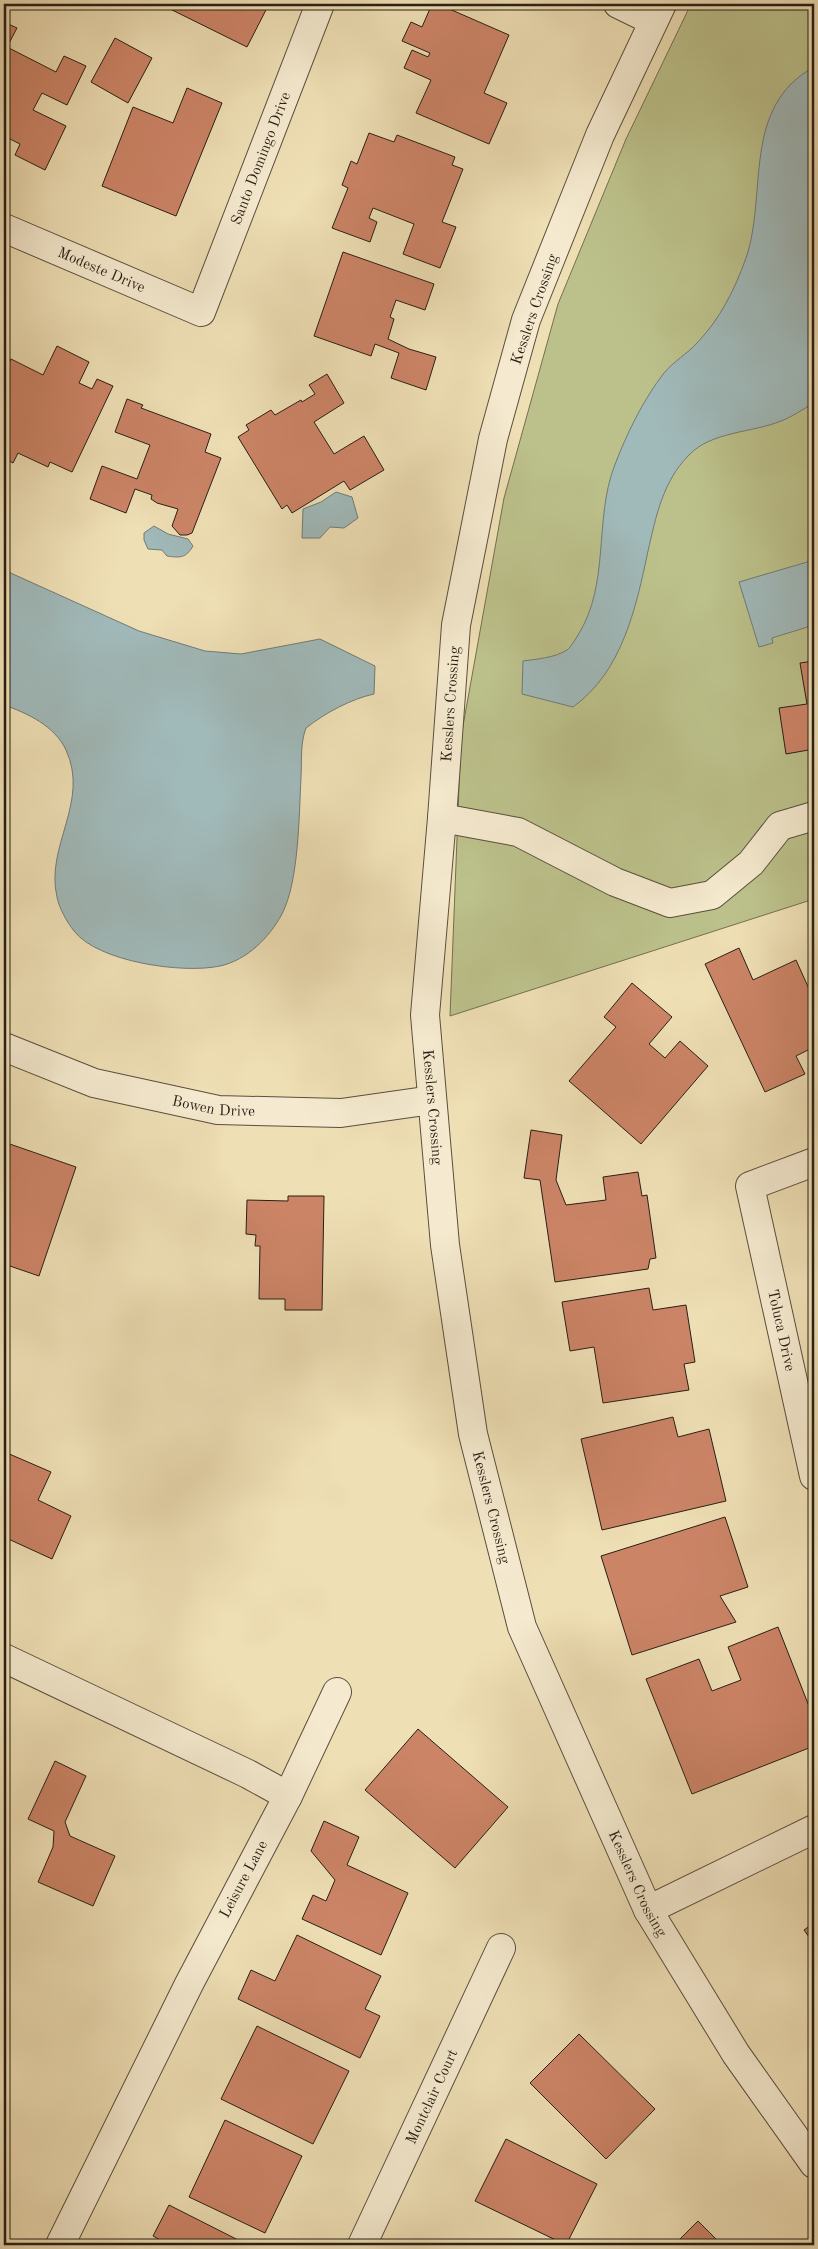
<svg xmlns="http://www.w3.org/2000/svg" width="818" height="2249" font-family="'Old Standard TT',serif">
	<style>
		.green { fill: #bcc18b; stroke: #727050 }
		.water { fill: #a0b9b9; stroke: #707b77 }
		.building { fill: #cc8467; stroke: #271f15 }
		.lines { fill: none; stroke-linecap: round; stroke-linejoin: round }
		.minor-casing { stroke: #594f3d; stroke-width: 30 }
		.minor { stroke: #f5eacf; stroke-width: 28 }
		.labels { text-anchor: middle; stroke-width: 4; stroke-linejoin: round; paint-order: stroke }
		.street-label { font-size: 15px; fill: #271f15; stroke: #f5eacf }
	</style>
	<rect width="100%" height="100%" fill="#efdfb5"/>
	<filter id="stains"><feTurbulence type="fractalNoise" baseFrequency=".004" numOctaves="4"/><feColorMatrix values="0 0 0 0 .2 0 0 0 0 .09 0 0 0 0 .02 0 0 0 .5 -.17"/></filter>
	<radialGradient id="worn" r=".72"><stop offset=".6" stop-color="#630" stop-opacity="0"/><stop offset="1" stop-color="#630" stop-opacity=".3"/></radialGradient>
	<polygon class="green" points="691,4 814,4 814,899 450,1016 461,737 504,498 558,304 626,139"/>
	<g class="water">
		<path d="M814,67v336c-11,6 -22,14 -33,18 -29,12 -69,10 -92,34 -26,26 -33,61 -41,96 -12,57 -26,121 -75,156l-51,-13 1,-33c14,-2 31,-3 44,-11 4,-3 8,-10 11,-15 32,-51 16,-114 36,-168 12,-32 29,-67 50,-94 10,-12 23,-19 33,-30 23,-24 38,-54 49,-85 22,-65 -5,-151 68,-191z"/>
		<polygon points="336,492 352,497 358,518 344,528 330,527 320,538 302,538 303,509 321,502"/>
		<path d="M154,526l14,8 20,5 5,7c-7,12 -13,12 -26,10l-5,-6 -14,-1 -4,-9v-7z"/>
		<polygon points="814,560 814,625 772,638 773,643 759,647 739,582"/>
		<path d="M4,570l135,61 66,20 36,3 79,-15 55,27 -1,28c-23,5 -49,19 -68,34 -6,16 -4,32 -5,49 -2,38 -2,104 -19,137 -13,24 -35,46 -62,52 -37,8 -122,-4 -146,-35 -7,-9 -15,-23 -17,-34 -12,-51 33,-95 9,-147 -11,-24 -39,-37 -62,-45z"/>
	</g>
	<g class="building">
		<polygon points="160,4 269,4 247,47"/>
		<polygon points="432,4 438,4 509,35 484,93 507,103 489,144 416,113 431,80 404,68 412,50 428,57 430,53 402,41 411,22 422,27"/>
		<polygon points="4,22 17,28 7,47 56,72 64,56 86,66 67,105 42,93 33,110 66,126 45,170 15,155 20,144 4,136"/>
		<polygon points="115,38 152,58 128,103 91,82"/>
		<polygon points="187,88 222,103 176,216 102,186 133,107 173,123"/>
		<polygon points="369,133 394,142 397,135 455,157 452,165 463,169 442,222 456,227 440,268 403,254 414,224 373,208 369,218 377,222 370,242 332,228 348,188 342,185 351,161 357,164"/>
		<polygon points="343,252 434,284 425,310 396,300 390,317 394,319 388,339 409,349 436,357 426,390 391,378 399,353 375,344 371,356 314,336"/>
		<polygon points="57,346 89,362 79,383 92,389 97,379 113,386 72,472 50,462 48,467 18,453 13,463 4,458 4,375 11,359 43,375"/>
		<polygon points="327,374 344,403 314,422 334,454 364,436 384,470 350,490 344,481 292,513 287,505 282,509 238,437 249,430 246,425 271,410 275,415 301,400 302,402 315,394 309,385"/>
		<polygon points="127,399 143,405 141,408 211,434 205,452 221,458 192,533 187,535 180,535 172,526 178,509 157,503 151,499 152,495 135,489 126,513 90,499 102,466 137,479 150,445 115,432"/>
		<polygon points="814,661 814,749 786,754 779,708 807,704 800,663"/>
		<polygon points="739,948 753,980 796,960 814,1000 814,1047 796,1056 805,1074 765,1092 705,964"/>
		<polygon points="632,983 672,1017 649,1044 665,1058 680,1041 708,1066 641,1144 569,1081 616,1027 604,1017"/>
		<polygon points="531,1130 562,1135 556,1180 566,1205 606,1200 603,1177 638,1172 642,1196 647,1195 656,1258 650,1259 648,1269 555,1282 540,1180 524,1178"/>
		<polygon points="4,1142 76,1167 39,1276 4,1264"/>
		<polygon points="288,1196 324,1196 322,1310 285,1310 285,1299 259,1299 260,1246 255,1246 256,1235 246,1234 247,1200 288,1201"/>
		<polygon points="649,1288 653,1310 686,1305 695,1362 684,1364 689,1390 603,1403 594,1347 570,1351 562,1302"/>
		<polygon points="673,1417 678,1437 709,1429 726,1501 602,1530 581,1439"/>
		<polygon points="7,1453 51,1472 38,1500 71,1516 52,1559 4,1537 4,1461"/>
		<polygon points="725,1517 748,1587 720,1596 736,1622 632,1655 601,1556"/>
		<polygon points="778,1627 814,1719 814,1746 692,1794 646,1679 699,1659 712,1691 741,1680 728,1647"/>
		<polygon points="418,1729 508,1807 455,1868 365,1790"/>
		<polygon points="55,1761 86,1776 65,1822 70,1836 115,1856 93,1906 38,1882 53,1847 54,1831 28,1819"/>
		<polygon points="324,1821 359,1837 347,1865 408,1893 381,1955 302,1919 313,1895 326,1901 335,1880 311,1851"/>
		<polygon points="814,1923 814,1944 804,1930"/>
		<polygon points="297,1935 381,1976 365,2009 380,2016 360,2058 238,1999 251,1970 275,1981"/>
		<polygon points="257,2026 349,2071 313,2144 221,2099"/>
		<polygon points="579,2034 655,2109 606,2159 530,2083"/>
		<polygon points="225,2120 302,2156 265,2233 189,2197"/>
		<polygon points="506,2139 597,2184 566,2245 475,2201"/>
		<polygon points="169,2205 248,2245 162,2245 164,2242 153,2236"/>
		<polygon points="698,2221 722,2245 674,2245"/>
	</g>
	<g class="lines">
		<g class="minor-casing">
			<g id="minor">
				<polyline points="618,4 653,21"/>
				<path id="s1" d="M662,4l-62,131 -74,185 -33,119 -37,186 -14,193 -17,197 20,230 28,189 49,193 126,283 88,144 78,110"/>
				<path id="s2" d="M4,228l197,84 119,-308"/>
				<polyline points="442,818 518,832 615,882 670,903 712,895 751,863 780,826 814,816"/>
				<path id="s3" d="M4,1047l90,36 124,27 123,3 91,-13"/>
				<path id="s4" d="M814,1162l-64,24 64,290"/>
				<polyline points="4,1658 248,1774 288,1796 189,1984 60,2245"/>
				<polyline points="288,1796 337,1692"/>
				<polyline points="648,1910 814,1829"/>
				<path id="s5" d="M362,2245l139,-297"/>
			</g>
		</g>
		<use href="#minor" class="minor"/>
	</g>
	<g class="labels">
		<g class="street-label">
			<text dy="5" stroke="none"><textPath href="#s2" startOffset="379">Santo Domingo Drive</textPath></text>
			<text dy="5" stroke="none"><textPath href="#s2" startOffset="106">Modeste Drive</textPath></text>
			<text transform="translate(534 309) rotate(-71)" y="5">Kesslers Crossing</text>
			<text transform="translate(450 704) rotate(-86)" y="5">Kesslers Crossing</text>
			<text dy="5" stroke="none"><textPath href="#s3" startOffset="219">Bowen Drive</textPath></text>
			<text dy="5" stroke="none"><textPath href="#s1" startOffset="1141">Kesslers Crossing</textPath></text>
			<text dy="5" stroke="none"><textPath href="#s4" startOffset="216">Toluca Drive</textPath></text>
			<text dy="5" stroke="none"><textPath href="#s1" startOffset="1546">Kesslers Crossing</textPath></text>
			<text transform="translate(243 1879) rotate(-62)" y="5">Leisure Lane</text>
			<text dy="5" stroke="none"><textPath href="#s1" startOffset="1951">Kesslers Crossing</textPath></text>
			<text dy="5" stroke="none"><textPath href="#s5" startOffset="164">Montclair Court</textPath></text>
		</g>
	</g>
	<rect width="818" height="2249" fill="none" stroke="#efdfb5" stroke-width="20"/>
	<rect x="5" y="5" width="808" height="2239" fill="none" stroke="#271f15" stroke-width="2.5"/>
	<rect x="10" y="10" width="798" height="2229" fill="none" stroke="#271f15"/>
	<rect width="100%" height="100%" filter="url(#stains)"/>
	<rect width="100%" height="100%" fill="url(#worn)"/>
</svg>
